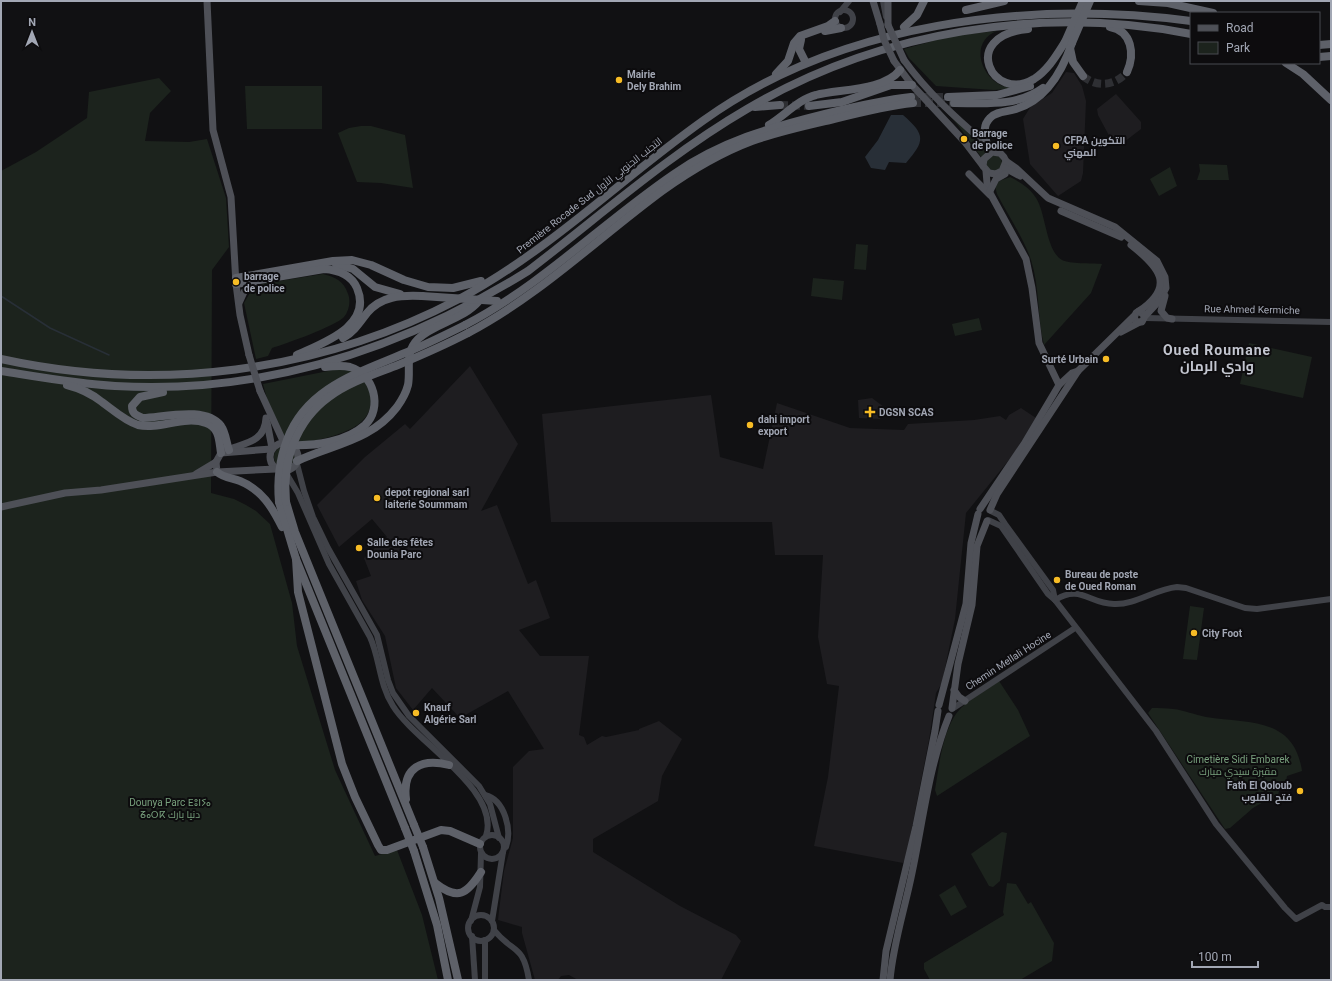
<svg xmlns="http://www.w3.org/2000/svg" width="1332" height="981" font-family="Roboto,Cairo,'Noto Sans Tifinagh',sans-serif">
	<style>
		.built { fill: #1e1d20 }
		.green { fill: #1c231d }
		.water { fill: #282f37 }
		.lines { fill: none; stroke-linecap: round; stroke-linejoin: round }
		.stream { stroke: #282f37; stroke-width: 1.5 }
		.highway-tunnel { stroke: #2e2f33; stroke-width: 8; stroke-dasharray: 8 4; stroke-linecap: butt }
		.secondary { stroke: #404248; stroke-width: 6 }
		.primary { stroke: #4e5057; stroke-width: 7 }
		.highway { stroke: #5e6169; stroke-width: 8 }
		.primary-bridge { stroke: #4e5057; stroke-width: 7 }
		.highway-bridge { stroke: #5e6169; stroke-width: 8 }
		.poi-dot { fill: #f7bc25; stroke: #0d0c0e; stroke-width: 1.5 }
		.labels { text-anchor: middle; stroke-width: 4; stroke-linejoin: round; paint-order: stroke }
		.poi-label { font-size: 10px; font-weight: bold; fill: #a2a7b4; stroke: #0d0c0e; text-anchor: start }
		.street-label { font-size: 10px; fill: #a2a7b4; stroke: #0d0c0e }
		.park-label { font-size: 10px; fill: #78a07d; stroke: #0d0c0e }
		.district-label { font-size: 14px; font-weight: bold; letter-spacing: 1px; fill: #c3c6d0; stroke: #0d0c0e }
	</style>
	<rect width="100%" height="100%" fill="#111113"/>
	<g class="built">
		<polygon points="1066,72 1074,73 1082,86 1086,101 1083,173 1081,181 1058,196 1030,164 1023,119 1031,106 1052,93"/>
		<polygon points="1116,94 1141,122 1141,129 1124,142 1121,139 1113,143 1098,115 1097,109"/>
		<polygon points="470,366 518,444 481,511 497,505 528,584 536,580 550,618 519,630 540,656 589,656 579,735 584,737 587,745 602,736 606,737 639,730 639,729 659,721 682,739 662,776 658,801 593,839 593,852 680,906 736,935 741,941 721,980 578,980 569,975 561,976 558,980 535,980 522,933 522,927 498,920 499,911 504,871 513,838 513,767 529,751 544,749 508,691 460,718 432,688 413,710 396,688 385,636 362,600 356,581 371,576 364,558 387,537 372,519 339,547 317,505 365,457 405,424 410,429"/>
		<polygon points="711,395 720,457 763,469 777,403 850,428 904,430 908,424 974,420 1000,416 1006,420 1009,415 1021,408 1036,418 1013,455 966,513 955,619 942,683 936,693 929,740 906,858 903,863 814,846 828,777 839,686 827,684 818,637 823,555 775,555 772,522 551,522 542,414"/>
		<polygon points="872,398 884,407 880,419 859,418 858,400"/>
	</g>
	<g class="green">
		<path d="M997,31c-27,10 -18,45 6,55 5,2 11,2 16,2l-25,2 -58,-4 -27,-28 -5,-9 47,-13z"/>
		<polygon points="159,78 171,91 150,113 145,141 189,142 207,139 226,198 229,247 212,270 211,493 234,499 246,505 256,511 270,524 292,603 297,646 335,770 375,856 397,850 422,915 438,980 1,980 1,171 36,152 87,118 89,92"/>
		<polygon points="245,86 322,86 322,129 247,129"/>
		<polygon points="927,91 991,151 982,158 957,124"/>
		<polygon points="361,126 371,126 405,135 413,188 381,183 357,182 338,133 349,128"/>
		<circle cx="994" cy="163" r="8"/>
		<polygon points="1199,164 1227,165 1229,180 1197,180 1200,171"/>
		<polygon points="1170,167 1177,186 1159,196 1150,179"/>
		<path d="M1010,177c10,5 20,11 26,21 10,15 10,53 26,62 8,4 29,3 40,4l-11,29 -47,52c-7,-27 -4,-57 -13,-85 -8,-23 -23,-45 -34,-66l-2,-8 4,-5z"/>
		<polygon points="856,244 868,245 866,270 854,269"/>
		<path d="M323,274c12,3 21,7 25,20 3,7 1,17 -4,23 -8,9 -59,27 -72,31l-4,8 -12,3 -12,-56 10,-17 6,-2z"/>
		<polygon points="813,278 844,281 842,300 811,296"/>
		<polygon points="979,318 982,330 955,336 952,324"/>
		<polygon points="1249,343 1312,357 1303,398 1240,384"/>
		<path d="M343,368c5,2 12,3 17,7 6,4 11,17 11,24 0,10 -3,17 -11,24 -12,11 -61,26 -75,14 -11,-10 -18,-39 -22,-53z"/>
		<circle cx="285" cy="457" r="11"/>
		<polygon points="1190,606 1204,608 1197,660 1183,659"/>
		<path d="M999,681l19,29 12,26 -93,60 -2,-6c4,-24 8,-64 26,-82 11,-11 26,-18 38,-27z"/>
		<path d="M1152,708c7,0 14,0 21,1 11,1 22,6 33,8 42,7 88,-1 96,54l-15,5 -2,13 -5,-1 -3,10 -12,3 -12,7 -23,20 -5,1 -77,-116z"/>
		<polygon points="1002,832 1007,833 1000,881 993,887 989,886 971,854"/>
		<polygon points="1007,883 1016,884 1028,904 1031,902 1054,943 1052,961 1020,980 930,980 924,969 924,963 1004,915 1003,912"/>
		<polygon points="955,885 967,907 951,916 939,895"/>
	</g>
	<path class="water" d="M891,115h12c23,20 22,26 3,48l-17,-1 -4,8 -14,-2 -6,-11 13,-17z"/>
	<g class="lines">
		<polyline class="stream" points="1,296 50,328 109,355"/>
		<g class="highway-tunnel">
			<path d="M1083,76c14,12 32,10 44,-4"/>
			<polyline points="911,97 948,97"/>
			<polyline points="913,103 954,103"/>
			<polyline points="780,105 809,106"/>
		</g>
		<g class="secondary">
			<polyline points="883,1 886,17"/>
			<circle cx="844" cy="19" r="9"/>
			<polyline points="840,12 849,1"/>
			<polyline points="1145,318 1331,322"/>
			<polyline points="297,464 304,491 313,517 328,548 377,635 388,680 393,693 409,716 479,786 490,804 499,838"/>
			<path d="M286,473l12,20 31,71 41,73c10,22 9,47 23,69 22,36 108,84 93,130"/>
			<polyline points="991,511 999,515 1005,524 1053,590 1055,600"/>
			<polyline points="988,520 1001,526 1048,594 1055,600 1156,731 1216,824 1285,908 1296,919 1322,905 1325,907 1331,907"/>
			<path d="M1055,600c26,-16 34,4 59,4 22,1 41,-15 63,-17l9,1 59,20 12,1 74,-10"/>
			<polyline points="952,709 1075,628"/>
			<path d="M485,795c20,5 27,35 21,52"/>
			<circle cx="492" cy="847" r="12"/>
			<circle cx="481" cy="928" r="13"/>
			<polyline points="471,921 480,887 481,854"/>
			<polyline points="492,921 503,852"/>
			<path d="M494,930c19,24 29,13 35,50"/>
			<polyline points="472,936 475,980"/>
			<polyline points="485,980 485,940"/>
		</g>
		<g class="primary">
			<polyline points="207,1 213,130 231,197 236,284 240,315 249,355"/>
			<polyline points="873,1 880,24"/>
			<polyline points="888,25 888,1"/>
			<path d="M904,60c23,32 52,58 81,83 7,6 18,9 21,18l-4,10 -6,3 -7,-1 -6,-7 1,-7 8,-7 7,1"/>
			<polyline points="894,61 912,85 964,141 983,166"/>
			<polyline points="1006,161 1016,168 1048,198 1115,227 1157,261 1165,277 1166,288 1160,300 1145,316 1142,322 1137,322 1134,318 1136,313 1139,311 1145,316"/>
			<polyline points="1005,168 1020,176"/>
			<polyline points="986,171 987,183 990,193 1026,259 1032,288 1039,343 1059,385"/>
			<polyline points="969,174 990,195"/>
			<polyline points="990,191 996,179 1005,174"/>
			<polyline points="1061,211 1121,237"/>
			<path d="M1131,245c28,22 45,41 8,66"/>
			<polyline points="1165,296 1161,311 1167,318 1172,319"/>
			<polyline points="239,303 244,292 257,281"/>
			<polyline points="1121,332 1140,322"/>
			<polyline points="260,391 284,443"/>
			<polyline points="267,422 272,448"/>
			<circle cx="284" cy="457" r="14"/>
			<path d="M227,450c18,-7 38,-8 39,-32"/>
			<polyline points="217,472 216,462 221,453 271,449"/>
			<polyline points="196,474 216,462"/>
			<polyline points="1,507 65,493 101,490 217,472 276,469"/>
			<polyline points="980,509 1024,444 1059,385 1072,373 1078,371 1134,316"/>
			<polyline points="990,510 997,494 1078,371"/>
			<polyline points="954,690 959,697 965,701"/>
			<polyline points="939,705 966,604 971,543 978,514"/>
			<polyline points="952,708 958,664 972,605 977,546 987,521"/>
			<polyline points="883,980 886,951 916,826 935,731 938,711"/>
			<path d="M890,980c3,-36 15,-72 22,-107 11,-52 17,-108 37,-157"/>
		</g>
		<g class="highway">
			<polyline points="1139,1 1168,3 1213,13"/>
			<polyline points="966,10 1004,1"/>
			<polyline points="904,27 917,15 924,1"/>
			<path d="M1110,27c22,4 25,27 17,45"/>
			<path d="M1028,29c-70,7 -35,75 6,50 14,-9 22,-23 31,-37"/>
			<polyline points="825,31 841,28"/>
			<polyline points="801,40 799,49 806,63"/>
			<polyline points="1319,45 1331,44"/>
			<polyline points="1070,48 1073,62 1083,76"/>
			<polyline points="1319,57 1331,56"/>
			<polyline points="1286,63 1303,74 1331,100"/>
			<polyline points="776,74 788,61 794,43 800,36 828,26 835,21"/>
			<polyline points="948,97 997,95 1030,86"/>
			<path d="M954,103c30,0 63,4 89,-15"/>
			<polyline points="809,106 842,102 891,85 912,85"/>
			<polyline points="755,107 780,105"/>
			<path d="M769,125c15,-9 30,-26 47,-30 23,-6 68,-4 84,-25"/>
			<path d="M987,145c-2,-10 -5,-19 3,-27 6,-7 17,-6 26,-9 30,-9 46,-37 56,-66"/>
			<polyline points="336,264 353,269 375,287 400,294"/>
			<polyline points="236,278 333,261 352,260 371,265 404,280 428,287 453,288 481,281"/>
			<path d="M236,284l88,-15c14,1 27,5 33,19 16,38 -34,55 -60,67"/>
			<path d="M465,325c77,-40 137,-102 209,-151 48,-33 95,-46 151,-60 28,-7 57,-14 86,-17"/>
			<path d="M468,333c72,-38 129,-94 194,-142 28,-20 58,-38 90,-50 25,-9 52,-15 78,-21 28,-7 55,-14 83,-17"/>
			<path d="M343,338c11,-6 17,-16 24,-25 14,-17 34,-18 55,-17"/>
			<path d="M1,359c156,34 317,14 458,-60 90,-48 163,-121 245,-179 137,-98 323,-120 487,-99"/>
			<path d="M1,371c38,6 76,13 114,15 149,9 287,-37 413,-115 72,-55 140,-116 219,-162 132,-78 294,-104 444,-75"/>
			<path d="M67,385c12,3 25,9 35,17 11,8 23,19 36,23 22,5 46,-10 68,-2 14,5 13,18 15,30"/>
			<path d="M163,392l-23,5 -8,9c0,8 4,9 11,12 22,-1 63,-12 78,8 5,7 5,16 8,24"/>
			<path d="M291,445c24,1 55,-3 74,-20 18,-17 9,-51 -15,-58 -8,-2 -17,-1 -25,0"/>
			<path d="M297,461c37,-17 74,-20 100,-54 5,-7 9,-14 11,-22 3,-16 -4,-32 10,-46 16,-16 45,-19 61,-38"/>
			<path d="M217,472c7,6 15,6 23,9 22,9 32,26 42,46"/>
			<polyline points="279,502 296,559 405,828"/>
			<polyline points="286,502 295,532 414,825"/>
			<polyline points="296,559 298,592 342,764 355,797 378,845 381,850 387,850 441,830 450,831 480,844"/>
			<path d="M406,799c-4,-32 16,-41 43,-34"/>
			<polyline points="423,847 439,898 458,980"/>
			<polyline points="414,851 437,925 448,980"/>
			<path d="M435,883c23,18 32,11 46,-11"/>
		</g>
		<g class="primary-bridge">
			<polyline points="880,24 884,40 894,61"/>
			<polyline points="888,25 904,60"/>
			<polyline points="249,355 260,391"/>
		</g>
		<g class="highway-bridge">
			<polyline points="1065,42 1083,1"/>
			<polyline points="1072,43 1090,1"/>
			<polyline points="422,296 497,301"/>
			<path d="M279,502c-2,-22 0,-41 8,-62 19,-52 71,-67 118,-87 20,-8 40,-18 60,-28"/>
			<path d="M286,502c-4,-41 10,-81 43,-105 20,-15 46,-23 69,-32 24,-10 47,-20 70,-32"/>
			<polyline points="414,825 423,847"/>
			<polyline points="405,828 414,851"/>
		</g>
	</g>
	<g class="poi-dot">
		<circle cx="619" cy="80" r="4"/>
		<circle cx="964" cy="139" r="4"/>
		<circle cx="1056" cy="146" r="4"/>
		<circle cx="236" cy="282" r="4"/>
		<circle cx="1106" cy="359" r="4"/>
		<path d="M868 406h4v4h4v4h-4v4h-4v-4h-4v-4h4z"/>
		<circle cx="750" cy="425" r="4"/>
		<circle cx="377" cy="498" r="4"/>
		<circle cx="359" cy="548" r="4"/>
		<circle cx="1057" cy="580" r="4"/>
		<circle cx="1194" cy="633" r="4"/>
		<circle cx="416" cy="713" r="4"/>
		<circle cx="1300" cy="791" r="4"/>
	</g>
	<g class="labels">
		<g class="poi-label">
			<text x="627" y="78">Mairie<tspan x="627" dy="12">Dely Brahim</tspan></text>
			<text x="972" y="137">Barrage<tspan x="972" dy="12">de police</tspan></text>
			<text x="1064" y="144">CFPA التكوين<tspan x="1064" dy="12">المهني</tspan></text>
			<text x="244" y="280">barrage<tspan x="244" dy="12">de police</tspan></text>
			<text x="1098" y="363" text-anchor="end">Surté Urbain</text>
			<text x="879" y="416">DGSN SCAS</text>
			<text x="758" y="423">dahi import<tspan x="758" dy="12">export</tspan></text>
			<text x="385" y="496">depot regional sarl<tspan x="385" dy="12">laiterie Soummam</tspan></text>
			<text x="367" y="546">Salle des fêtes<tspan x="367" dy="12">Dounia Parc</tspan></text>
			<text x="1065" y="578">Bureau de poste<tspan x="1065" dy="12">de Oued Roman</tspan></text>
			<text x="1202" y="637">City Foot</text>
			<text x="424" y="711">Knauf<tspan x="424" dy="12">Algérie Sarl</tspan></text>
			<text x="1292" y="789" text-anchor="end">Fath El Qoloub<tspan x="1292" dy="12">فتح القلوب</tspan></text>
		</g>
		<g class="street-label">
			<text transform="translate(589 195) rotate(-38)" y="4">Première Rocade Sud التجنب الجنوبي الأول</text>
			<text transform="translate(1252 309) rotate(1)" y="4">Rue Ahmed Kermiche</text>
			<text transform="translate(1008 660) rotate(-33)" y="4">Chemin Mellali Hocine</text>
		</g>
		<g class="park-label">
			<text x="1238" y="763">Cimetière Sidi Embarek<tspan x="1238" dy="12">مقبرة سيدي مبارك</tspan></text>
			<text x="170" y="806">Dounya Parc ⴹⵓⵏⵢⴰ<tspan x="170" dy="12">ⵒⴰⵔⴽ دنيا بارك</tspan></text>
		</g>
		<g class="district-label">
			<text x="1217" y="355">Oued Roumane<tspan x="1217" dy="16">وادي الرمان</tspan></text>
		</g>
	</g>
	<rect width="1332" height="981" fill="none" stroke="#a2a7b4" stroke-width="4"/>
	<rect x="1190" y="12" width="130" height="52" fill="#0d0c0e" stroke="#494a50"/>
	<rect x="1198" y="25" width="20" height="6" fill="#4e5057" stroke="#494a50"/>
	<text x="1226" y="32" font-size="12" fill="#a2a7b4">Road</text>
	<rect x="1198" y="42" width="20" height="12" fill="#1c231d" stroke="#494a50"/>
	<text x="1226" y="52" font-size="12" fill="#a2a7b4">Park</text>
	<g transform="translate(32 32)" stroke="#0d0c0e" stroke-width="3" paint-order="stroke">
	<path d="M0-3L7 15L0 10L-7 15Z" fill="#a2a7b4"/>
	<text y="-6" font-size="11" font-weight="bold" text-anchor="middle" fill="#a2a7b4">N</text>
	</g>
	<path d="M1192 961v6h66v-6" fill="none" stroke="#a2a7b4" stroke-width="2"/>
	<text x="1198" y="961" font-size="12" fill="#a2a7b4" stroke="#0d0c0e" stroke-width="3" paint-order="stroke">100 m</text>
</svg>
